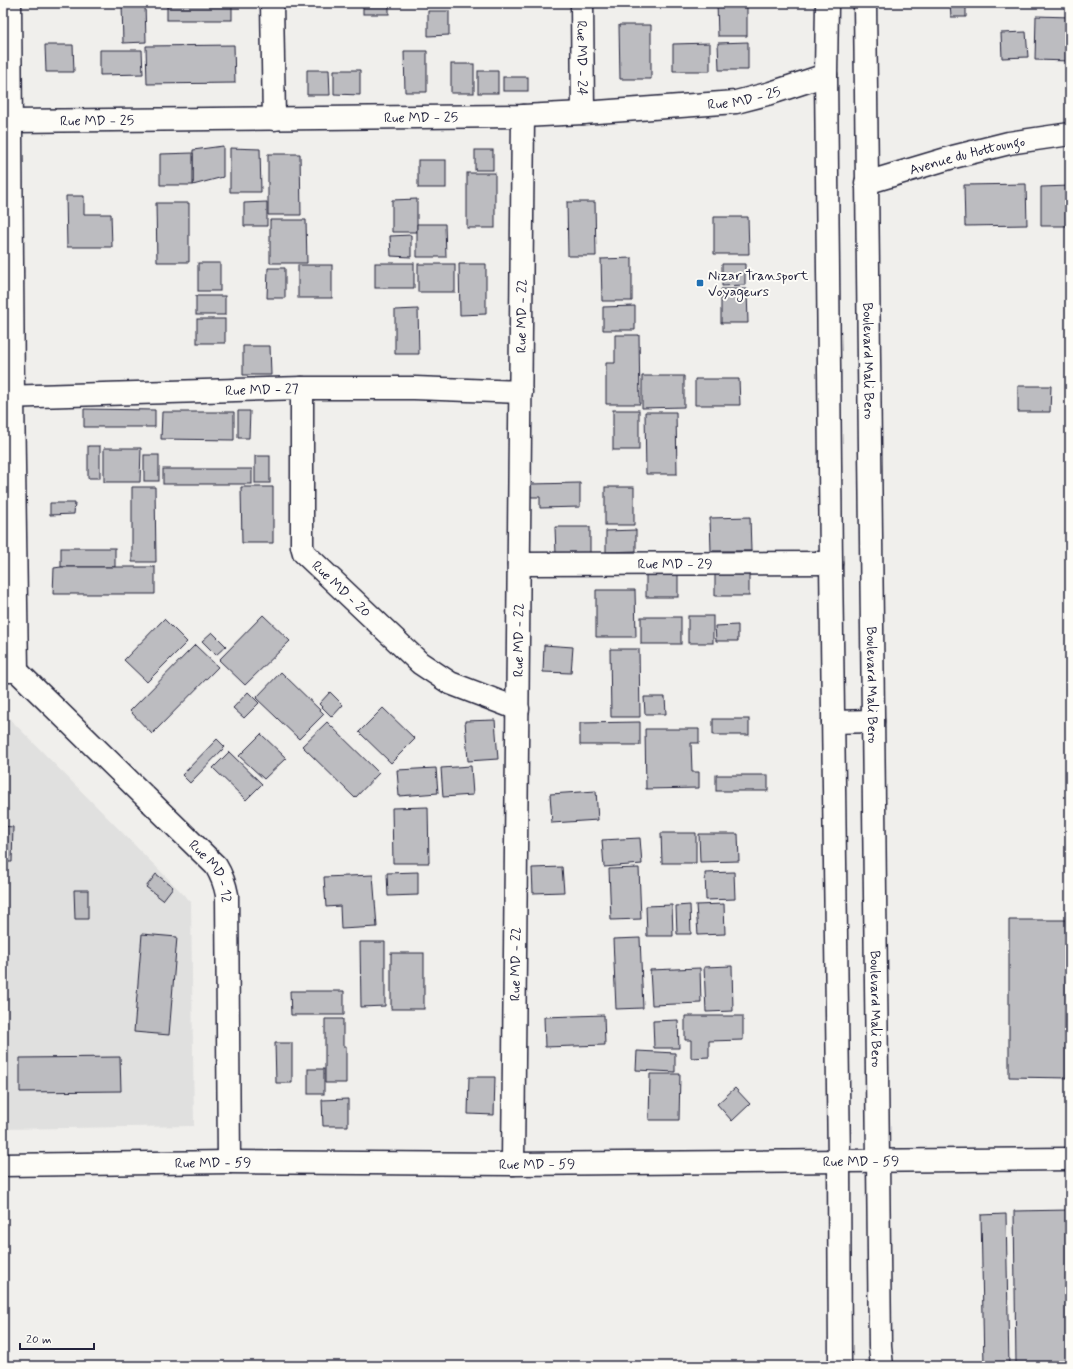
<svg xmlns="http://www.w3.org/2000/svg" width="1073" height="1369" font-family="Mynerve,sans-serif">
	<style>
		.built { fill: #e0e0df }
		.building { fill: #bcbcc0; stroke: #22223b }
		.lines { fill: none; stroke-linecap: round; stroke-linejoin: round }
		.minor-casing { stroke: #22223b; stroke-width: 25 }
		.major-casing { stroke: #22223b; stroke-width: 25 }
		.minor { stroke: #fdfcf7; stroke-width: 22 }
		.major { stroke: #fdfcf7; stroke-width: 22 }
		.poi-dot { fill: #1f6fb2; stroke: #fdfcf7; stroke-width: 1.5 }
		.labels { text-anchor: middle; stroke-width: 4; stroke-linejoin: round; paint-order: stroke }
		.street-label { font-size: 14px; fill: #22223b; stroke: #fdfcf7 }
		.poi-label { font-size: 14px; fill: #22223b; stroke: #fdfcf7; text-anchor: start }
	</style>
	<rect width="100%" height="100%" fill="#f0efec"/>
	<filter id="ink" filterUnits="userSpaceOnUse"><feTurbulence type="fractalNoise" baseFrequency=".025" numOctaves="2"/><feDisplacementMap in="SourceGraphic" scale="8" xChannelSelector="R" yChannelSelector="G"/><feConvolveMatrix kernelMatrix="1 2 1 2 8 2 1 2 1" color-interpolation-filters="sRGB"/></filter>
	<g filter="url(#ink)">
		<polygon class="built" points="3,718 9,718 191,902 194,1126 3,1129"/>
		<g class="building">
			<polygon points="145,3 146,42 123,43 122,4"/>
			<rect x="167" y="3" width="65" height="17"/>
			<rect x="363" y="3" width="26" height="11"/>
			<polygon points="717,3 747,3 747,36 718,36"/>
			<polygon points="966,3 966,17 951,17 950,4"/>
			<polygon points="428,11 449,11 449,35 428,36"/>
			<polygon points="1036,16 1070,17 1070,61 1035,60"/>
			<polygon points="619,25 651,25 651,79 620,79"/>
			<polygon points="1026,32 1028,57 1002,58 1001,33"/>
			<polygon points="748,42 748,70 719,70 718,43"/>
			<polygon points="710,43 710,71 673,71 673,44"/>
			<polygon points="45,45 73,45 74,72 46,72"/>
			<polygon points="234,45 235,83 147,84 146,46"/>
			<polygon points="100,50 142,50 143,74 100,75"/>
			<polygon points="404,51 427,51 427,92 405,92"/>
			<rect x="451" y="64" width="23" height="29"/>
			<polygon points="307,70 329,70 330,95 307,95"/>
			<polygon points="334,70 360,70 360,95 334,94"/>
			<rect x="478" y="71" width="20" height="22"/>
			<rect x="503" y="77" width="25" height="14"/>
			<polygon points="223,146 223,177 193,185 193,150"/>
			<polygon points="230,148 260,149 261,192 230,192"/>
			<rect x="475" y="150" width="18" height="20"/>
			<polygon points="193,153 193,185 160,185 160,154"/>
			<polygon points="268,154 300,154 301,215 268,215"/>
			<rect x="418" y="160" width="28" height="28"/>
			<rect x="467" y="173" width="28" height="55"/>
			<polygon points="1026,184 1027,225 965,226 964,185"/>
			<polygon points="1070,186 1070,226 1041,226 1041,187"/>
			<polygon points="66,196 84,196 84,214 111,214 112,247 67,247"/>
			<polygon points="417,199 417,232 392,232 392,200"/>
			<polygon points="267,202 267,226 244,226 244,203"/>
			<polygon points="567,202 595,202 596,256 568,256"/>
			<polygon points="156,203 189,203 189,262 157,262"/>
			<polygon points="714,217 748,217 749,254 714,254"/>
			<polygon points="270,220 306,220 307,263 270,263"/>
			<polygon points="417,224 445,224 446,257 417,257"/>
			<polygon points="411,235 411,257 391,256 390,236"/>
			<polygon points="632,258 632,301 602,301 601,259"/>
			<rect x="198" y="263" width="22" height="28"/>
			<rect x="375" y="263" width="39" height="25"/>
			<rect x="418" y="264" width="37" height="28"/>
			<polygon points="459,264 486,264 486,314 460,315"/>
			<polygon points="722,264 745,264 745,285 722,286"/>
			<rect x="298" y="265" width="34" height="33"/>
			<polygon points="268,268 285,268 285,298 267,298"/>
			<polygon points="721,289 747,289 748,323 721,323"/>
			<rect x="196" y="296" width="29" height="19"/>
			<polygon points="635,306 635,330 603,330 603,307"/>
			<polygon points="418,309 419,354 395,354 395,310"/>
			<rect x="197" y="319" width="28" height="24"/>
			<polygon points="615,335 639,335 640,404 606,404 606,363 615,363"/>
			<polygon points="243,346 270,346 271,375 243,375"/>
			<polygon points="642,376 684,376 684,407 642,408"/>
			<polygon points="695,379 739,379 740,405 695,405"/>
			<polygon points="1018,386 1051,386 1050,412 1018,412"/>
			<polygon points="84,409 155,410 155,427 84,427"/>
			<rect x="613" y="410" width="26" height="40"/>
			<polygon points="238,411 250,411 249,438 238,438"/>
			<polygon points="162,412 234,412 234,440 161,439"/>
			<polygon points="645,412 676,412 677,474 646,474"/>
			<rect x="88" y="446" width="12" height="32"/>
			<polygon points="104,448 141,448 140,482 104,482"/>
			<rect x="144" y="455" width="15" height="26"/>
			<rect x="255" y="456" width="15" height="27"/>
			<rect x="163" y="469" width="89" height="15"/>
			<polygon points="580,483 580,507 540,508 540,497 531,497 530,484"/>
			<polygon points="132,487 155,487 156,562 132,562"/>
			<polygon points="241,487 273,487 273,543 242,543"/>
			<rect x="605" y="487" width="29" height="38"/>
			<polygon points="50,503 75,503 74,514 50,515"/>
			<polygon points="750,517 751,551 711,551 710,518"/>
			<polygon points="555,527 590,527 590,554 556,554"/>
			<polygon points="636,530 636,551 606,552 606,531"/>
			<rect x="61" y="548" width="54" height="19"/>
			<polygon points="61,567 155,567 155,594 53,594 54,568"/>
			<rect x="646" y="571" width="32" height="26"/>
			<rect x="715" y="572" width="34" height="24"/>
			<polygon points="596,590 635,590 636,637 596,637"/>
			<polygon points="263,615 290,641 245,685 219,660"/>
			<rect x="688" y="616" width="25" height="27"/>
			<rect x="641" y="617" width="40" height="27"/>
			<polygon points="164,619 187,642 147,682 124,660"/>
			<polygon points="738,625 738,641 716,641 715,626"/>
			<polygon points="212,632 226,646 216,655 202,641"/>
			<polygon points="195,645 218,667 152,734 130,711"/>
			<polygon points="544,645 573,647 571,673 543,672"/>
			<polygon points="610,649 639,649 640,717 611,717"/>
			<polygon points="281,672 324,714 299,739 256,698"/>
			<polygon points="248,692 259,703 244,718 233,708"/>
			<polygon points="330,692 343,705 332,717 319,704"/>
			<polygon points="644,697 665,697 666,714 645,714"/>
			<polygon points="383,708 415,739 391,763 359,732"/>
			<rect x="713" y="719" width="36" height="16"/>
			<polygon points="495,720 498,759 468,761 465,721"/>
			<polygon points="327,722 379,773 355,798 302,746"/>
			<polygon points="640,722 640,745 580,745 580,723"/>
			<polygon points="645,729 699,729 699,743 691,743 692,772 699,772 699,788 646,789"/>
			<polygon points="261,734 286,758 264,779 239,756"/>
			<polygon points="217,739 225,747 190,783 182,775"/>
			<polygon points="229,752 262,784 246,800 213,768"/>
			<polygon points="471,766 473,795 443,797 441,768"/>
			<polygon points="436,768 438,793 399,796 397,770"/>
			<rect x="716" y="775" width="52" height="16"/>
			<polygon points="596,791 598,820 552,823 550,794"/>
			<polygon points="428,807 429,863 393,863 392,808"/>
			<polygon points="3,826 13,827 12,862 3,862"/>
			<polygon points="661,833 696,833 696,863 662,863"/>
			<polygon points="699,834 738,834 739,861 700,862"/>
			<polygon points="640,838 642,864 604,867 602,840"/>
			<polygon points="562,867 564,892 533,893 532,868"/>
			<polygon points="639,868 641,919 611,920 609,869"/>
			<polygon points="418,872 418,895 388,896 387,873"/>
			<polygon points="734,872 735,899 706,900 705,873"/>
			<polygon points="156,874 173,887 163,900 146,887"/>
			<polygon points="373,875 377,927 341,929 340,906 326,907 324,877"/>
			<polygon points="74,890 88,890 88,919 75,919"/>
			<polygon points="724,904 725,934 698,935 696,905"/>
			<polygon points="672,905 673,936 647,936 646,906"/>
			<polygon points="690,905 691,934 677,934 676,906"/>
			<polygon points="1009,920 1070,920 1070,1078 1009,1077"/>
			<polygon points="142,934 177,937 169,1035 134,1032"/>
			<polygon points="640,938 643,1008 616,1009 613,939"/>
			<polygon points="360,942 385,942 385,1006 361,1007"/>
			<rect x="391" y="953" width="33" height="56"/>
			<polygon points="732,966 733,1011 706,1012 704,967"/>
			<polygon points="700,968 701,1003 652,1005 650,970"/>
			<polygon points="290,991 344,991 344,1015 291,1015"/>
			<polygon points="604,1015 605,1045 545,1047 544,1017"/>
			<polygon points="685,1016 743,1016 743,1040 709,1041 709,1057 691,1058 691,1040 685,1040"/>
			<polygon points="325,1019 343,1019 343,1046 346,1046 346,1083 325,1083"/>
			<polygon points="678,1020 679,1048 654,1048 653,1021"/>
			<polygon points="275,1043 292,1043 292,1083 276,1083"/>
			<polygon points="637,1051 675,1053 675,1072 636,1070"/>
			<polygon points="120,1057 121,1091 20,1092 20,1058"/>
			<rect x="308" y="1069" width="16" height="25"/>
			<polygon points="650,1074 680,1074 679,1120 649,1120"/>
			<polygon points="469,1077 495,1077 494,1115 468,1114"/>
			<polygon points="735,1088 750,1104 732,1121 717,1104"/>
			<polygon points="348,1099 348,1126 323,1126 322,1100"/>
			<polygon points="1070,1210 1070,1363 1016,1364 1014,1211"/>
			<polygon points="1006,1214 1009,1366 984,1366 981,1215"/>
		</g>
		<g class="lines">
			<g class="minor-casing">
				<g id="minor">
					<polyline points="10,3 13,397 17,671"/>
					<polyline points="272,3 274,119"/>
					<path id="s1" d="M582,3l1,110"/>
					<path id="s2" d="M12,121l511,-5 60,-3 153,-11 35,-9 55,-18"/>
					<path id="s3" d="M866,183l87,-26 56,-14 61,-9"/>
					<path id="s4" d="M302,388v158l2,7 116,110 30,20 68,26"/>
					<path id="s5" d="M3,397l299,-9h112l107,4"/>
					<path id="s6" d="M519,564l312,-1"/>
					<path id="s7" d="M3,671h14l199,195c6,10 9,18 11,29l2,267"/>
					<path id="s8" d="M513,1164l10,-1048"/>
					<path id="s9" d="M3,1165l226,-3 284,2 557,-5"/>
				</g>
			</g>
			<g class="major-casing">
				<g id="major">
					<polyline points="827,3 826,75 831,563 839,1161 840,1366"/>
					<path id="s10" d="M865,3l13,1158 2,186 2,19"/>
					<polyline points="833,722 873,721"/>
				</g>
			</g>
			<use href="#minor" class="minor"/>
			<use href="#major" class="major"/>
		</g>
	</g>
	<rect class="poi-dot" x="696" y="279" width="8" height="8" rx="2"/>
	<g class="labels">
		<g class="street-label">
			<text dy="5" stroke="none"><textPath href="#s1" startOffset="55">Rue MD - 24</textPath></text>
			<text dy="5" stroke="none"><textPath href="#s2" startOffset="733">Rue MD - 25</textPath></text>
			<text dy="5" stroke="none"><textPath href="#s2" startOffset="409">Rue MD - 25</textPath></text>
			<text dy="5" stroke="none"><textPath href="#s2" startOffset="85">Rue MD - 25</textPath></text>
			<text dy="5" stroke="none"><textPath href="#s3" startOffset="105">Avenue du Hottoungo</textPath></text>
			<text dy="5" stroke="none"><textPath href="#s8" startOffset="848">Rue MD - 22</textPath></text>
			<text dy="5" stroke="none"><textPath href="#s10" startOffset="358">Boulevard Mali Bero</textPath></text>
			<text dy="5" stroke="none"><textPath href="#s5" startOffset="259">Rue MD - 27</textPath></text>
			<text dy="5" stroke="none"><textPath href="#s6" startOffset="156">Rue MD - 29</textPath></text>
			<text dy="5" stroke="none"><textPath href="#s4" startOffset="217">Rue MD - 20</textPath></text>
			<text dy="5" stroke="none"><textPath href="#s8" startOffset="524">Rue MD - 22</textPath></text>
			<text dy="5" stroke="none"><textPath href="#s10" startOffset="682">Boulevard Mali Bero</textPath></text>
			<text dy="5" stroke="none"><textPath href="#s7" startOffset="295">Rue MD - 12</textPath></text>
			<text dy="5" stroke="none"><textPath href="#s8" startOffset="200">Rue MD - 22</textPath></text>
			<text dy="5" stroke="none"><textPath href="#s10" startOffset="1006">Boulevard Mali Bero</textPath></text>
			<text dy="5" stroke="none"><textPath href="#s9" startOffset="858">Rue MD - 59</textPath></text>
			<text dy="5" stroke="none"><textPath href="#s9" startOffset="210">Rue MD - 59</textPath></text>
			<text dy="5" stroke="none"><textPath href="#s9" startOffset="534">Rue MD - 59</textPath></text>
		</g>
		<g class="poi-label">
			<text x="708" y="280">Nizar Transport<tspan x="708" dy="16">Voyageurs</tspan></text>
		</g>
	</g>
	<rect width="1073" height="1369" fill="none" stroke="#fdfcf7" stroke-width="16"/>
	<rect x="8" y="8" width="1057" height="1353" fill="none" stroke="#22223b" stroke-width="1.5" filter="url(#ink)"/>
	<path d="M20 1343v6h74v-6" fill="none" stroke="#22223b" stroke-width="2"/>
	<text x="26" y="1343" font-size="12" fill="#22223b" stroke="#fdfcf7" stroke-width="3" paint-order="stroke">20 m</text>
</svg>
